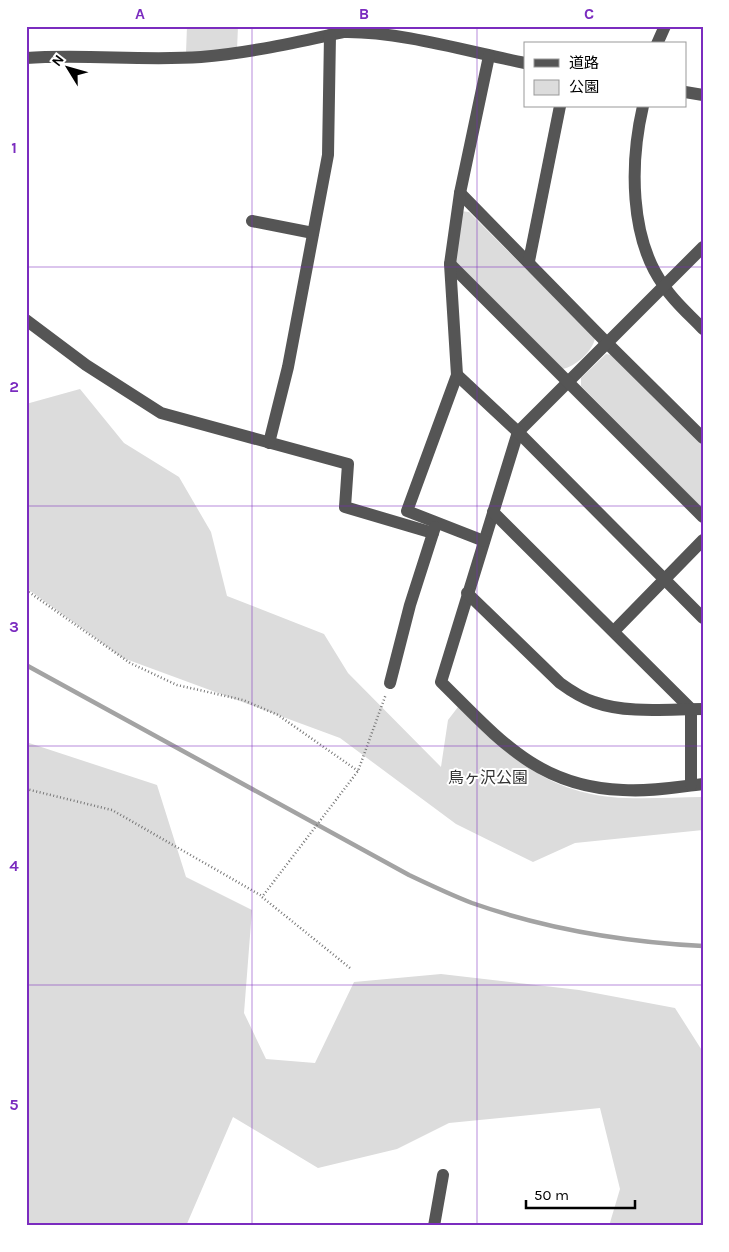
<svg xmlns="http://www.w3.org/2000/svg" width="729" height="1252" font-family="Karla,'Noto Sans JP',sans-serif">
	<style>
		.green { fill: #dcdcdc }
		.lines { fill: none; stroke-linecap: round; stroke-linejoin: round }
		.stream { stroke: #a3a3a3; stroke-width: 4.5 }
		.path { stroke: #777; stroke-width: 2.5; stroke-dasharray: 1 2.5; stroke-linecap: butt }
		.minor { stroke: #555; stroke-width: 12 }
		.grid { fill: none; stroke: #7b2cbf; stroke-width: 1; stroke-opacity: 0.55 }
		.labels { text-anchor: middle; stroke-width: 4; stroke-linejoin: round; paint-order: stroke }
		.park-label { font-size: 16px; fill: #333; stroke: #fff }
		.neatline { fill: none; stroke: #7b2cbf; stroke-width: 2 }
		.grid-label { font-size: 16px; text-anchor: middle; font-weight: bold; fill: #7b2cbf }
	</style>
	<rect width="100%" height="100%" fill="#fff"/>
	<g class="green">
		<polygon points="187,26 238,26 237,50 186,53"/>
		<path d="M460,211l9,1 126,126c-2,13 -20,29 -33,31l-105,-104 -4,-8z"/>
		<polygon points="606,354 611,355 703,445 703,509 581,386 581,378"/>
		<path d="M80,389l44,54 55,34 32,55 16,64 97,38 24,39 93,94 7,-47 10,-13c48,47 86,83 153,90 30,3 62,0 92,0v33l-128,13 -42,19 -77,-38 -116,-86 -217,-80 -97,-70v-184z"/>
		<polygon points="26,742 157,785 186,877 252,910 244,1013 266,1059 315,1063 354,982 441,974 579,990 675,1008 703,1052 703,1226 609,1226 620,1189 600,1108 449,1123 397,1149 318,1168 233,1117 186,1226 26,1226"/>
	</g>
	<g class="lines">
		<path class="stream" d="M26,665l383,210c21,10 42,20 63,28 74,26 153,39 231,43"/>
		<g class="path">
			<polyline points="26,590 130,663 177,685 243,700 278,715 358,771"/>
			<polyline points="26,789 112,810 262,896"/>
			<polyline points="350,968 262,897 358,771 386,694"/>
		</g>
		<g class="minor">
			<polyline points="657,44 665,26"/>
			<path d="M26,58c58,-4 118,3 175,-1 49,-4 96,-15 143,-25 55,-1 126,20 181,31"/>
			<polyline points="685,92 703,95"/>
			<path d="M643,106c-13,56 -14,132 21,180 10,16 26,29 39,43"/>
			<polyline points="460,193 606,342 703,438"/>
			<polyline points="252,221 313,233"/>
			<path d="M703,247l-185,185 -77,250c57,56 96,105 182,108 26,2 53,-3 80,-6"/>
			<polyline points="529,261 560,106"/>
			<polyline points="450,264 703,517"/>
			<polyline points="26,320 86,365 161,413 348,464 345,507 433,533"/>
			<polyline points="457,375 518,432 703,618"/>
			<polyline points="269,443 288,367 328,155 330,35"/>
			<polyline points="493,512 691,709 691,785"/>
			<polyline points="484,541 407,511 457,375 450,264 460,193 489,56"/>
			<path d="M467,593l93,90c11,8 22,15 34,19 33,12 75,7 109,7"/>
			<polyline points="614,631 703,540"/>
			<polyline points="390,683 410,605 435,527"/>
			<polyline points="434,1226 443,1175"/>
		</g>
	</g>
	<path class="grid" d="M252,26v1200M477,26v1200M26,267h677M26,506h677M26,746h677M26,985h677"/>
	<g class="labels">
		<g class="park-label">
			<text x="488" y="783">鳥ヶ沢公園</text>
		</g>
	</g>
	<rect width="729" height="1252" fill="none" stroke="#ffffff" stroke-width="55"/>
	<rect x="524" y="42" width="162" height="65" fill="#ffffff" stroke="#999999"/>
	<rect x="534" y="59" width="25" height="8" fill="#555555" stroke="#999999"/>
	<text x="569" y="68" font-size="15" fill="#000000">道路</text>
	<rect x="534" y="80" width="25" height="15" fill="#dcdcdc" stroke="#999999"/>
	<text x="569" y="92" font-size="15" fill="#000000">公園</text>
	<g transform="translate(68 68) rotate(307)" stroke="#ffffff" stroke-width="4" paint-order="stroke">
	<path d="M0-4L9 19L0 12L-9 19Z" fill="#000000"/>
	<text y="-8" font-size="14" font-weight="bold" text-anchor="middle" fill="#000000">N</text>
	</g>
	<path d="M526 1200v8h109v-8" fill="none" stroke="#000000" stroke-width="2.5"/>
	<text x="534" y="1200" font-size="15" fill="#000000" stroke="#ffffff" stroke-width="4" paint-order="stroke">50 m</text>
	<rect x="28" y="28" width="674" height="1196" class="neatline"/>
	<g class="grid-label">
		<text x="140" y="19">A</text>
		<text x="364" y="19">B</text>
		<text x="589" y="19">C</text>
		<text x="14" y="153">1</text>
		<text x="14" y="392">2</text>
		<text x="14" y="632">3</text>
		<text x="14" y="871">4</text>
		<text x="14" y="1110">5</text>
	</g>
</svg>
